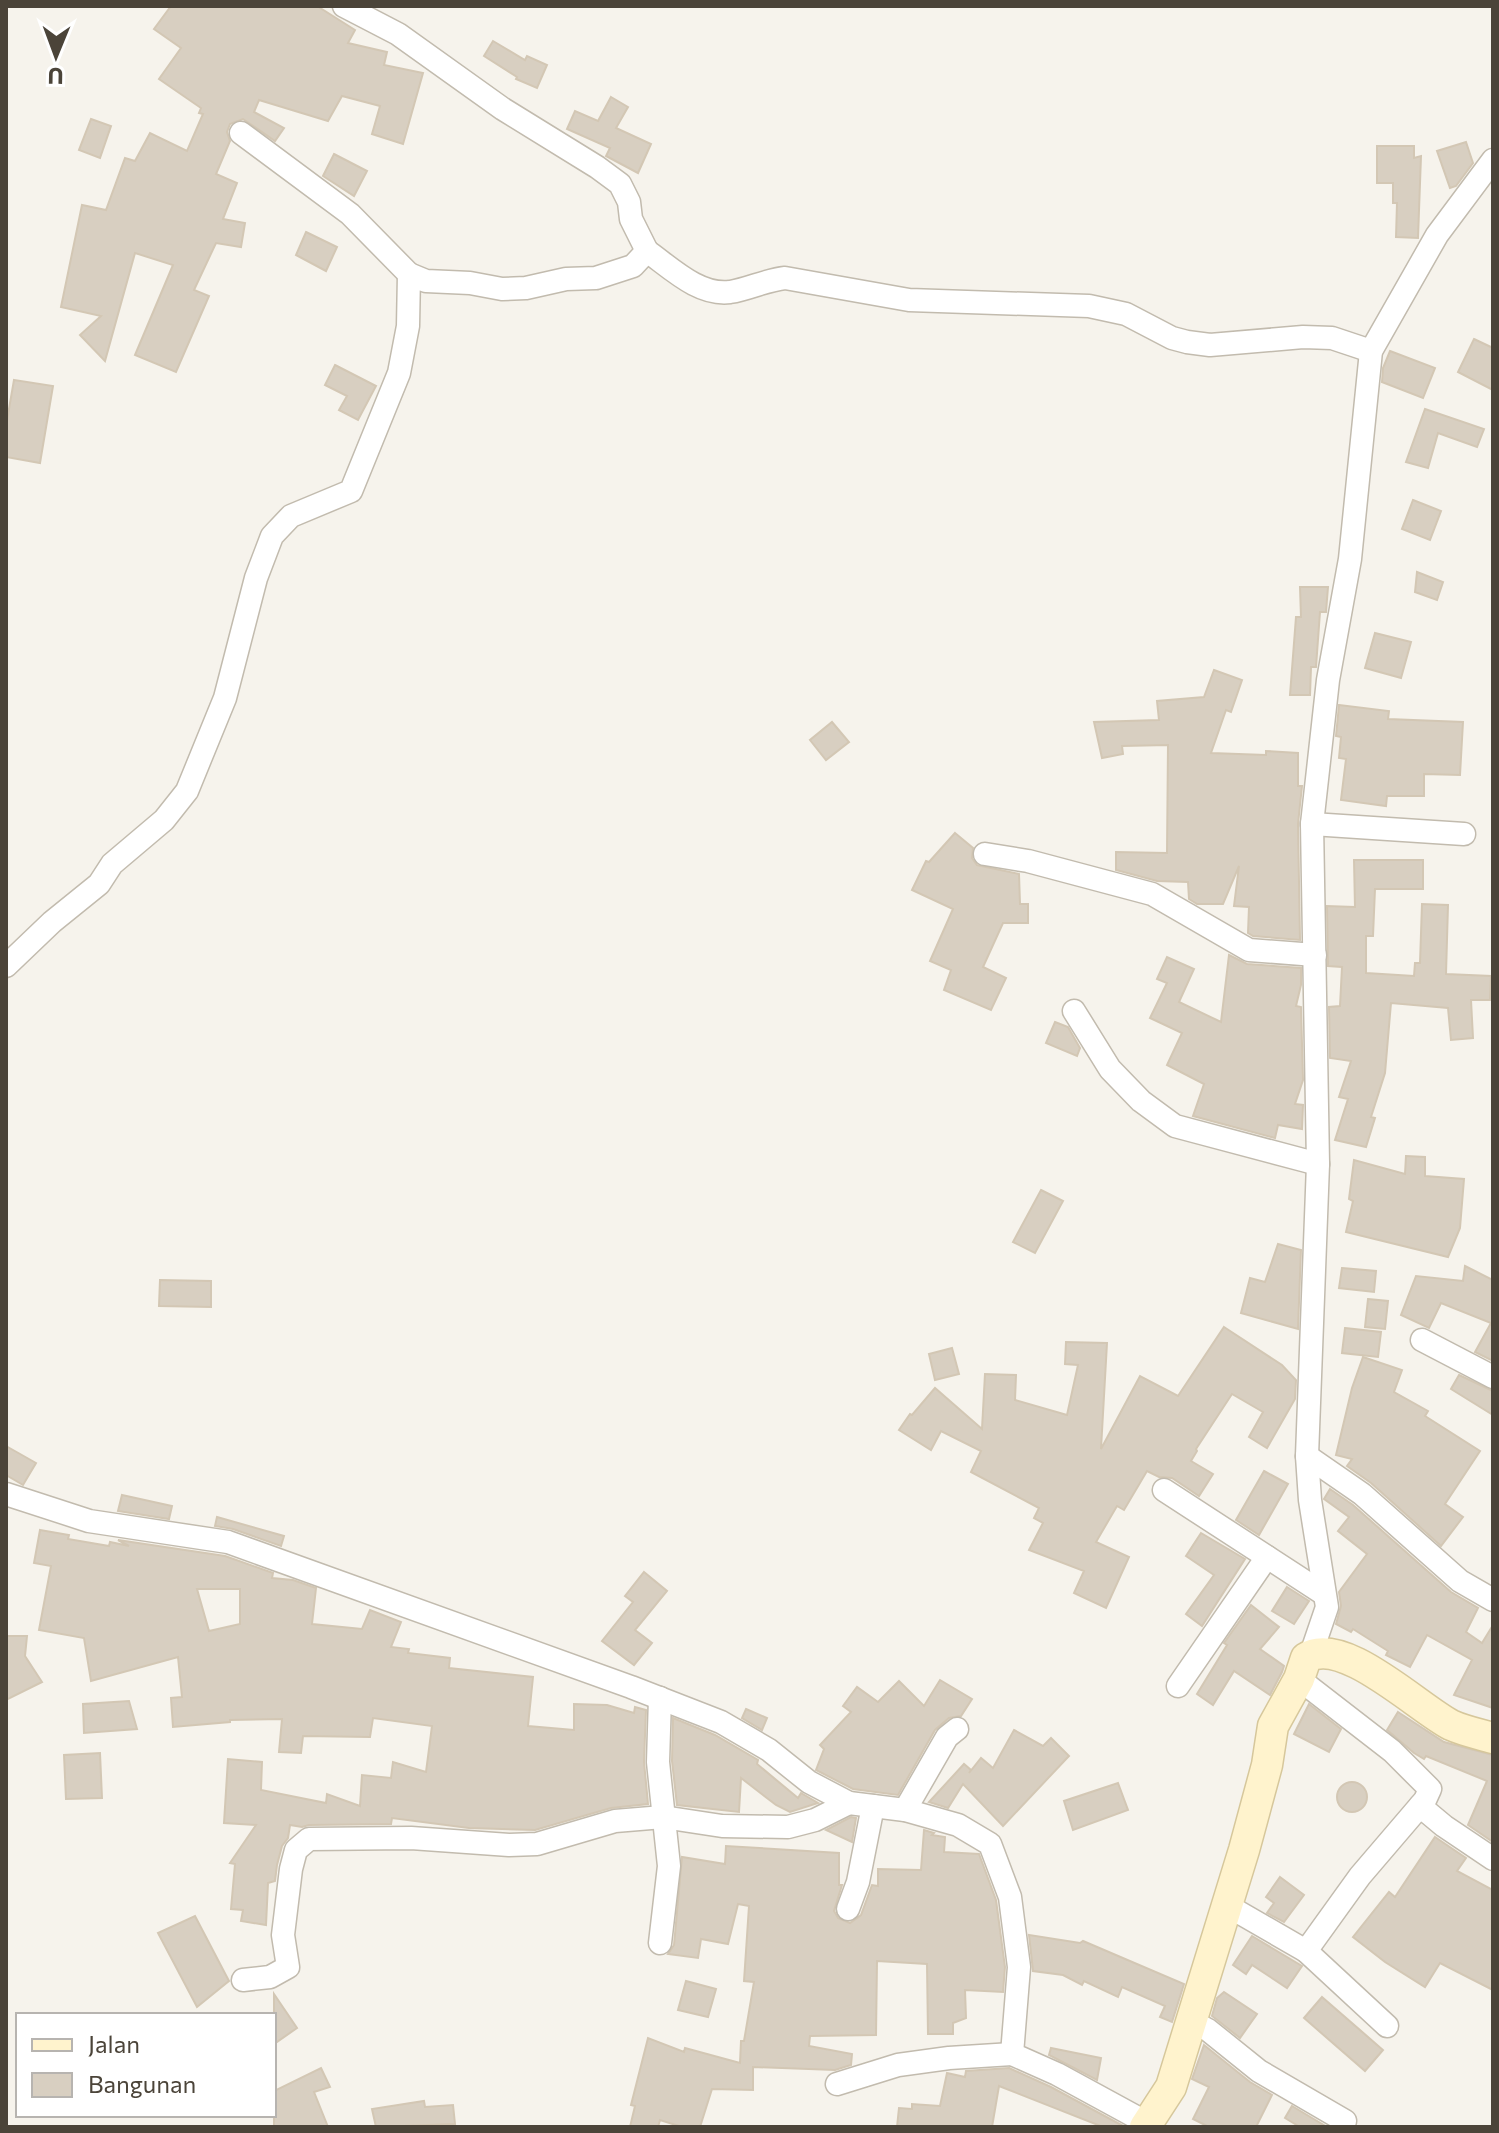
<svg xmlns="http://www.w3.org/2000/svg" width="1499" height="2133" font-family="Commissioner,sans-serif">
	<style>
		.building { fill: #d8cfc1; stroke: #d3c7b4; stroke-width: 2; fill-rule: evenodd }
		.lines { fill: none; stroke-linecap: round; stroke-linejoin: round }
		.street-casing { stroke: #c2bbae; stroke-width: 25 }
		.secondary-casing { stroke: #d6c79b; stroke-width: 33 }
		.street { stroke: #fff; stroke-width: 22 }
		.secondary { stroke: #fff3cd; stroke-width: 30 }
	</style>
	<rect width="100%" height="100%" fill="#f6f3ec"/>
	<g class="building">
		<polygon points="171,6 317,6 355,30 348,43 387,52 384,65 423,73 403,144 372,134 380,106 342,96 328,121 259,100 254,112 284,128 275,141 243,119 230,124 227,132 230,141 216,174 237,183 223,219 245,223 241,247 216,243 194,290 209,296 176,372 135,355 173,265 135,253 105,361 80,335 101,316 61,307 82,205 106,210 125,158 135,161 150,133 187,151 203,114 199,113 201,108 159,79 181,48 154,29"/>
		<polygon points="493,41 525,60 527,56 547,65 537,88 516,79 517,77 484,56"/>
		<polygon points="611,97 628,107 616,128 651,144 638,173 606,156 610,148 567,129 575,111 598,121"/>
		<polygon points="91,119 111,126 100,158 79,150"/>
		<polygon points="1466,142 1473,163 1456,186 1450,188 1437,151"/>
		<polygon points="1377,146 1414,146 1414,158 1421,156 1418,238 1396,237 1397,203 1393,203 1393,183 1377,183"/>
		<polygon points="334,154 367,171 354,196 323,176"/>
		<polygon points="306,232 337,247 326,271 296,255"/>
		<polygon points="1474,339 1493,348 1493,390 1458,372"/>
		<polygon points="1390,351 1435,368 1423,398 1382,382 1383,368"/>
		<polygon points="335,365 376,386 358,420 339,410 347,396 325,385"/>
		<polygon points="14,380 53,386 40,463 6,457 6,426"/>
		<polygon points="1425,409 1484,429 1477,447 1438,433 1428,468 1406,462"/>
		<polygon points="1413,500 1441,511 1430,540 1402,529"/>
		<polygon points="1417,572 1443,582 1437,600 1415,592"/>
		<polygon points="1300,587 1328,587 1326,612 1320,612 1316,667 1311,667 1310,695 1290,695 1296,617 1301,617"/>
		<polygon points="1375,633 1411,642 1401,678 1365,668"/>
		<polygon points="1214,670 1242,680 1231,712 1226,710 1211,753 1266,755 1266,751 1298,753 1298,786 1302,786 1298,824 1300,940 1253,936 1248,933 1249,907 1234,906 1239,866 1223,904 1197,904 1189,899 1188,882 1157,881 1116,870 1116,852 1167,853 1168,745 1122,746 1123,754 1102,758 1094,722 1159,720 1157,701 1204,697"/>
		<polygon points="1339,705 1389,711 1388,719 1463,722 1460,775 1424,774 1424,796 1387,796 1386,806 1341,800 1346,759 1339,758 1341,737 1336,736"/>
		<polygon points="832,722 849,742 826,760 810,740"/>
		<polygon points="955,833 973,848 972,858 977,865 1019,874 1020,904 1028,904 1028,923 1003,923 983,967 1006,978 991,1010 944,990 951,970 930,961 953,909 912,890 926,861 929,862"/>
		<polygon points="1354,860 1423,860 1423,889 1375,889 1373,936 1366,936 1366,973 1414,976 1415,963 1420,963 1422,904 1448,905 1446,974 1491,976 1490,1000 1471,1000 1473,1038 1451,1040 1448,1008 1391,1003 1385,1073 1371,1117 1375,1118 1366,1147 1335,1140 1348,1099 1339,1097 1351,1061 1330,1058 1329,1007 1340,1006 1342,967 1328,966 1327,906 1355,907"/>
		<polygon points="1229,955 1247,964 1301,968 1301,985 1296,1006 1301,1007 1303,1080 1295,1104 1303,1105 1302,1129 1278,1125 1275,1138 1193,1116 1204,1084 1167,1065 1182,1033 1150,1018 1167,983 1157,979 1167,957 1194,969 1179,1002 1221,1022"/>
		<polygon points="1055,1022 1068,1027 1080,1048 1077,1056 1046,1043"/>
		<polygon points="1406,1156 1425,1157 1425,1176 1464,1179 1460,1228 1448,1257 1346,1232 1353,1201 1349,1199 1354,1160 1405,1174"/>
		<polygon points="1041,1190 1063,1201 1035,1253 1013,1242"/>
		<polygon points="1278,1244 1301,1250 1298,1329 1241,1313 1250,1278 1265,1282"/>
		<polygon points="1465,1266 1493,1280 1493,1361 1475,1352 1491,1323 1441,1303 1429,1328 1401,1315 1416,1276 1463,1281"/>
		<polygon points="1342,1268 1376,1271 1374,1292 1339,1288"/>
		<polygon points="160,1280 211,1281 211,1307 159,1306"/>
		<polygon points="1368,1299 1388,1301 1385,1329 1365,1327"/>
		<polygon points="1224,1327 1282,1365 1296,1380 1295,1399 1267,1448 1249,1437 1263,1412 1232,1394 1196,1449 1197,1451 1191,1461 1213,1474 1199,1496 1172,1478 1159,1477 1147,1471 1124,1510 1117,1506 1096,1542 1129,1557 1106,1608 1074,1593 1084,1571 1029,1550 1043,1523 1034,1518 1039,1508 971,1472 981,1451 941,1431 931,1450 899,1430 910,1414 912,1415 935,1388 982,1429 985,1374 1016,1375 1015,1400 1067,1415 1078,1365 1065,1364 1066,1342 1107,1343 1101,1449 1140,1376 1178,1396"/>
		<polygon points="1345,1328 1381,1332 1378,1357 1342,1353"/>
		<polygon points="952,1348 959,1374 935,1380 929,1354"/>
		<polygon points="1363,1357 1402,1370 1394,1392 1428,1411 1425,1416 1480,1451 1445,1504 1463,1517 1441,1546 1371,1483 1347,1466 1352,1459 1336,1455 1352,1388"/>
		<polygon points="1459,1375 1493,1391 1493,1415 1451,1389"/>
		<polygon points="6,1446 36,1463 23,1485 6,1475"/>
		<polygon points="1264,1471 1288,1484 1259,1535 1236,1520"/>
		<polygon points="1330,1489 1353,1505 1451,1592 1478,1608 1466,1632 1482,1643 1493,1625 1493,1708 1454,1695 1472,1660 1427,1635 1410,1667 1386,1655 1388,1651 1353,1629 1351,1632 1336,1624 1341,1606 1339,1592 1367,1554 1338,1531 1349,1517 1324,1499"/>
		<polygon points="122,1495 172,1506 169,1519 118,1511"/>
		<polygon points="217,1517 284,1536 281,1546 233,1529 215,1526"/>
		<path d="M40,1530l29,5 -1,4 41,7 1,-4 19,4 -11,-6 107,16 48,17 -1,5 21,2 23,8 -4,36 50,5 8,-19 31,12 -10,25 18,2 -1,4 42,5 -1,10 84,9 -5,49 46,4v-26l33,1 27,8 1,-6 11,3 -2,52 4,42 -37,4 -76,22 -66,-2 -77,-10 -1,6 -82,1 -7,2 -12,-2 -2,13 -6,8 -5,19 -2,16 -7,2 -2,42 -25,-4 2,-11 -12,-1 4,-45 -5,-1 26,-38 -32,-2 4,-64 34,3 -1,28 65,13 1,-9 33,12 2,-31 29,3 2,-16 33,10 6,-46 -59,-8 -3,19 -67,-1 -2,17 -22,-1 3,-33 -52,1v2l-57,5 -2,-29 11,-1 -4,-40 -87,24 -7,-43 -45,-8 12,-64 -17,-3zM197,1589h43v35l-31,7z"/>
		<polygon points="1201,1533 1245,1559 1202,1626 1186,1614 1214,1575 1186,1556"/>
		<polygon points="644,1572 667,1591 635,1630 652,1643 634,1665 602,1641 633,1602 625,1596"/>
		<polygon points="1287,1587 1309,1601 1294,1624 1272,1611"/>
		<polygon points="1251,1605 1279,1627 1260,1649 1284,1666 1282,1672 1270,1695 1234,1671 1213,1705 1197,1694 1227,1645 1224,1643"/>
		<polygon points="6,1636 27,1636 25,1656 42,1682 6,1700"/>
		<polygon points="940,1680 972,1699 961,1716 949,1718 935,1730 898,1795 853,1789 816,1770 824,1749 820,1745 851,1712 843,1706 857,1687 878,1702 899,1681 924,1706"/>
		<polygon points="129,1701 137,1729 84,1733 83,1704"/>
		<polygon points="1309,1704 1341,1729 1329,1752 1294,1734"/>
		<polygon points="746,1709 767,1718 762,1730 742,1718"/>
		<polygon points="1398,1712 1444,1742 1493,1755 1493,1842 1468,1825 1487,1781 1426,1756 1424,1759 1414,1753 1387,1730"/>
		<polygon points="673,1718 715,1735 758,1760 757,1764 798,1798 801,1793 818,1803 790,1812 776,1805 741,1778 739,1812 677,1805 672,1761"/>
		<polygon points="1014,1730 1043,1746 1051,1738 1069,1756 1003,1826 963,1784 948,1808 929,1802 964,1764 971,1770 969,1773 981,1758 993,1768"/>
		<polygon points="100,1753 102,1798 66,1799 64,1755"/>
		<circle cx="1352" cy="1797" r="15"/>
		<polygon points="1118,1783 1128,1810 1073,1830 1064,1801"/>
		<polygon points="851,1817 856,1818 852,1842 826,1830"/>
		<polygon points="924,1830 934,1833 932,1835 945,1837 944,1852 979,1854 996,1900 1005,1967 1003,1992 965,1990 966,2018 953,2023 953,2034 928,2034 927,1964 877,1961 876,2035 810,2036 809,2046 852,2054 851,2065 835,2070 753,2067 753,2090 712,2089 700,2127 682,2127 660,2120 658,2127 630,2127 635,2106 631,2105 648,2038 684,2052 685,2048 740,2063 741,2041 744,2041 754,1982 744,1981 749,1906 738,1904 728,1944 701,1939 698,1958 668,1954 674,1945 682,1857 725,1864 726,1846 839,1853 839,1885 842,1885 834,1911 838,1918 850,1923 861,1915 872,1885 878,1886 878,1869 921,1870"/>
		<polygon points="1435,1837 1466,1858 1457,1871 1493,1890 1493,1990 1440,1963 1425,1987 1385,1962 1353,1937 1389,1892 1395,1897"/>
		<polygon points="1280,1877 1304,1895 1284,1922 1267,1913 1274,1903 1266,1897"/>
		<polygon points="195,1916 229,1981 197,2007 158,1933"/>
		<polygon points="1029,1935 1080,1943 1083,1941 1184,1984 1172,2022 1160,2017 1165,2006 1122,1987 1118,1997 1084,1981 1082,1985 1063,1975 1033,1971"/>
		<polygon points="1252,1936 1302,1966 1287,1988 1252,1965 1246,1974 1233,1965"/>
		<polygon points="686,1981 716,1989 708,2017 678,2010"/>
		<polygon points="1224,1992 1257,2014 1240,2038 1212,2016 1217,1998"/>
		<polygon points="274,1994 297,2028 274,2044"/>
		<polygon points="1322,1997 1383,2050 1365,2071 1304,2018"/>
		<polygon points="1204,2045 1250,2082 1272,2095 1256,2127 1209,2127 1193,2119 1209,2087 1192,2079"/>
		<polygon points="1051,2048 1101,2058 1097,2080 1049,2055"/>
		<polygon points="321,2068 330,2087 314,2092 328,2127 274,2127 274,2091"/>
		<polygon points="1009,2068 1051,2087 1125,2127 1103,2127 999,2086 992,2127 897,2127 899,2108 912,2109 912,2104 940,2106 947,2073 965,2077 966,2071"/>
		<polygon points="424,2101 425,2107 453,2105 455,2124 376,2127 372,2109"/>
		<polygon points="1292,2106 1327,2127 1300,2127 1285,2118"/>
	</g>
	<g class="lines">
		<g class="street-casing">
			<g id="street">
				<polyline points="344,6 398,34 503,109 597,167 620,184 629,202 631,219 647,251"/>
				<polyline points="241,133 350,214 409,274"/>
				<polyline points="1312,824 1464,834"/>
				<polyline points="985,854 1028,861 1152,894 1249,950 1315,955"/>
				<path d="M6,966l46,-44 47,-38 13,-20 52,-44 23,-29 38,-93 31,-120 16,-42 19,-20 60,-25 48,-118 9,-47 1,-52 17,7 44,2 32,6 24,-1 40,-9 30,-1 37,-12 14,-15c24,17 52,45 83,41 19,-3 36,-12 55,-14l124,22 180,6 37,8 46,24 15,4 23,3 93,-8 29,1 39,13"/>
				<polyline points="1074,1011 1110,1069 1141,1101 1175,1126 1318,1164"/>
				<polyline points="1422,1340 1493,1377"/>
				<polyline points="1307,1456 1362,1494 1460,1581 1493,1600"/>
				<polyline points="1164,1490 1324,1594"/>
				<polyline points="6,1494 89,1521 228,1542 631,1687 721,1722 769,1750 809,1782 849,1803 905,1810 958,1825 990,1844 1010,1897 1019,1967 1012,2054 1057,2074 1147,2123"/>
				<polyline points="1311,1654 1327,1607 1310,1500 1307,1456 1318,1164 1312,824 1328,680 1350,559 1371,351 1437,235 1493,160"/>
				<polyline points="1299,1679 1392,1751 1430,1789 1425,1800 1360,1876 1306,1951"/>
				<polyline points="1178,1686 1267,1557"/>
				<polyline points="1420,1806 1444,1826 1493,1859"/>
				<polyline points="905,1810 947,1737 957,1729"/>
				<polyline points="1228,1906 1306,1951 1387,2026"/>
				<polyline points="848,1909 858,1882 873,1806"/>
				<polyline points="660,1943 669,1866 658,1762 660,1698"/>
				<polyline points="243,1980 270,1977 288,1967 283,1935 291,1869 296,1850 309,1839 411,1838 509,1845 537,1844 615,1821 663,1817 722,1826 788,1827 815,1820 849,1803"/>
				<polyline points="1191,2021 1208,2030 1259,2071 1345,2121"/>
				<polyline points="837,2084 898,2065 949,2058 1012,2054"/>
			</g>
		</g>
		<g class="secondary-casing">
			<path id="secondary" d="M1145,2127l26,-40 73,-237 23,-85 6,-39 26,-47 7,-21c36,-24 112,50 145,67 13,6 28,9 42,13"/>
		</g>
		<use href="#street" class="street"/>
		<use href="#secondary" class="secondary"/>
	</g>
	<rect width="1499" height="2133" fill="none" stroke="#4b4439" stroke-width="16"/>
	<rect x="16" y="2013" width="260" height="104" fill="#ffffff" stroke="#b7b4b0" stroke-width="2"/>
	<rect x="32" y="2039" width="40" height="12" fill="#fff3cd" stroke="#b7b4b0" stroke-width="2"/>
	<text x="88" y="2053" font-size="24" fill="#4b4439">Jalan</text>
	<rect x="32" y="2073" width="40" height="24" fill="#d8cfc1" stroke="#b7b4b0" stroke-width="2"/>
	<text x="88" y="2093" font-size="24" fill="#4b4439">Bangunan</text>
	<g transform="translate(56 56) rotate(181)" stroke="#ffffff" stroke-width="6" paint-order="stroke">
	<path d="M0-6L14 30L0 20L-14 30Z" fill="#4b4439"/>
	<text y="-12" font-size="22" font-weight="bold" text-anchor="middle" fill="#4b4439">U</text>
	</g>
</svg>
